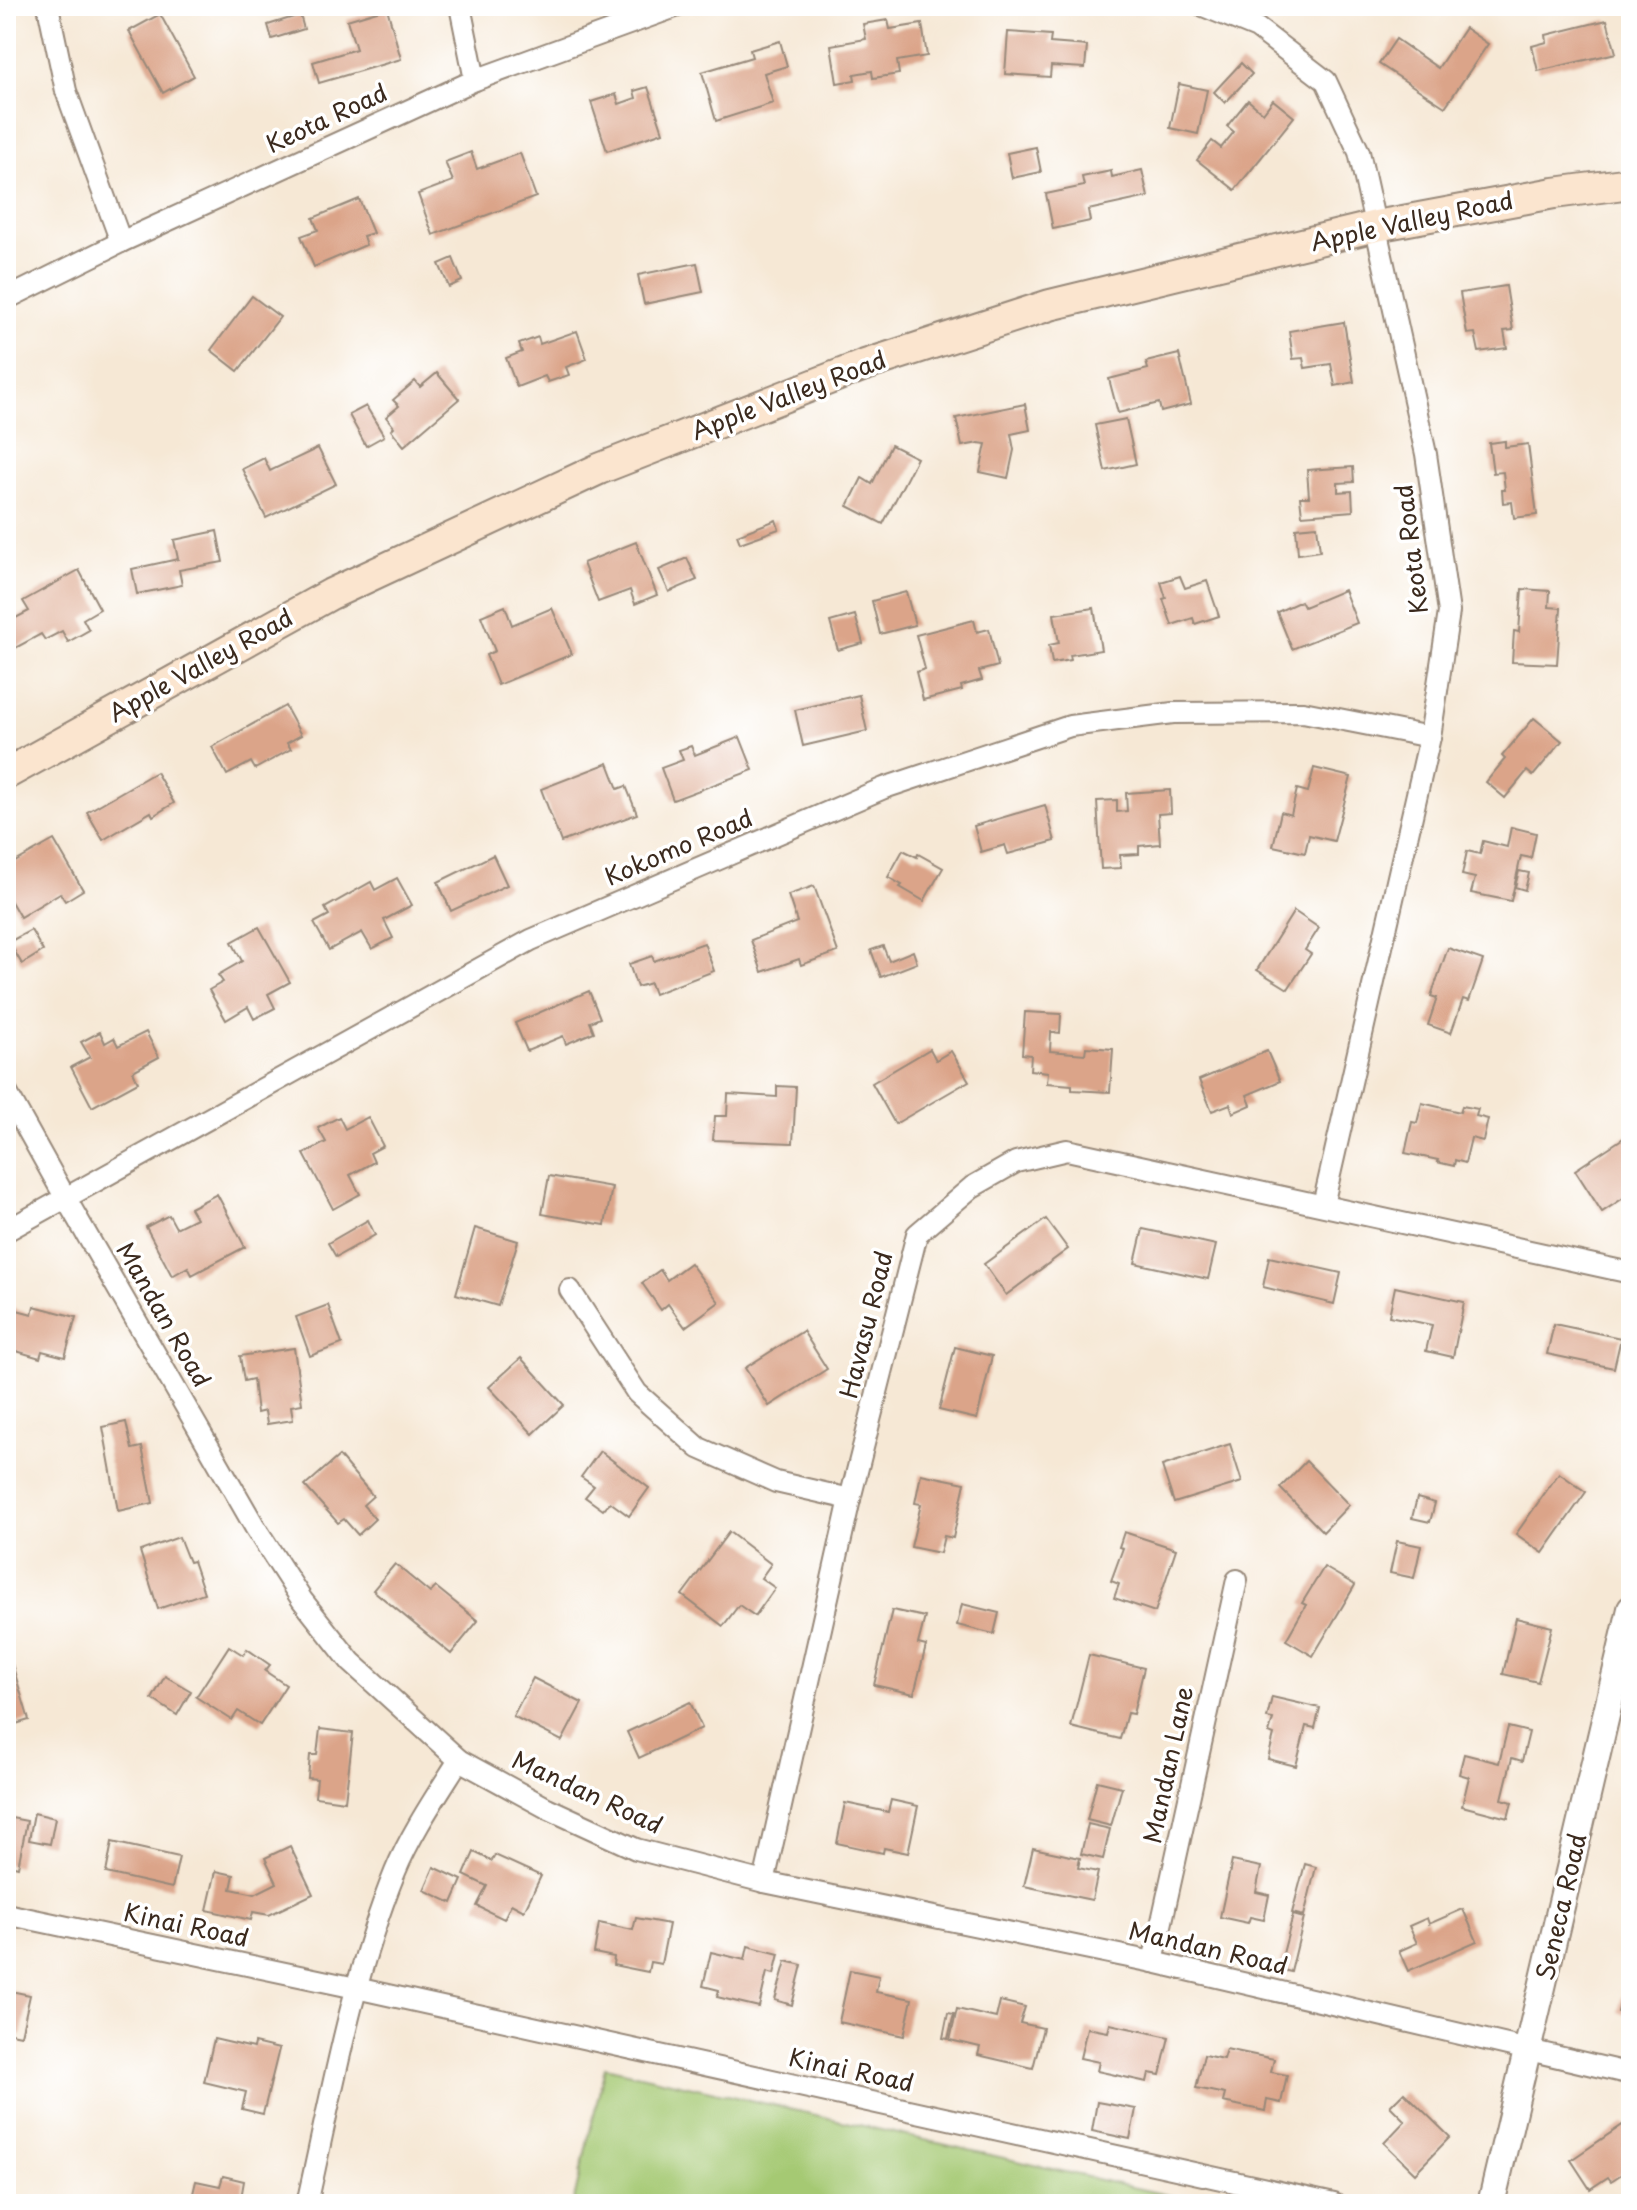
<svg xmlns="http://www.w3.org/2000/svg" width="1637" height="2210" font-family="'Playpen Sans',sans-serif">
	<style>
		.green { fill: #a5c973; stroke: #707a48; stroke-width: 2 }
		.building { fill: #dba489 }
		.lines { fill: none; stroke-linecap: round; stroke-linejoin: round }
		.minor-casing { stroke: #98897a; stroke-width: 24 }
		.tertiary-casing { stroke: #98897a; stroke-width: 30 }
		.secondary-casing { stroke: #98897a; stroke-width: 34 }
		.minor { stroke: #fff; stroke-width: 20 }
		.tertiary { stroke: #fff; stroke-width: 26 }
		.secondary { stroke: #fbe5cf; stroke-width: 30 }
		.labels { text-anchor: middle; stroke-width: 7; stroke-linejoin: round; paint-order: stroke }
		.street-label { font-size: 24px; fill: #3b2a1e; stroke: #fff }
	</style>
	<rect width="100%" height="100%" fill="#fff"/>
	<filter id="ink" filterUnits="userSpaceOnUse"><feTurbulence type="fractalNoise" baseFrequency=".0125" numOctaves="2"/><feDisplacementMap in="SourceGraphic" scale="16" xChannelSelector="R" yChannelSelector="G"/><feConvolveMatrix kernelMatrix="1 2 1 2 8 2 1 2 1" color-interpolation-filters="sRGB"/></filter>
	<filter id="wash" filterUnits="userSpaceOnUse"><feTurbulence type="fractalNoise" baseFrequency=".006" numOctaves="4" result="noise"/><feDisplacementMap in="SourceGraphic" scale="32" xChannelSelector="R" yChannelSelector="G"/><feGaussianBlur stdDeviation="1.8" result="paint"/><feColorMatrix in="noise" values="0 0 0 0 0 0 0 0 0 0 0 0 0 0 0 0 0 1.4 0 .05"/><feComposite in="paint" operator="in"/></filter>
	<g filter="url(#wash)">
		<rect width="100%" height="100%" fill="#f6e8d5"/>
		<polygon class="green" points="605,2067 1206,2204 573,2204"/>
		<g id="blocks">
			<g class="building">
				<polygon points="387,8 401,59 319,83 313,62 356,49 347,20"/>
				<polygon points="160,14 194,76 163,93 129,31"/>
				<polygon points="300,15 304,29 272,39 268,25"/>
				<polygon points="888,20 890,29 922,24 927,56 897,61 899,74 873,78 872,71 854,74 855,80 837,83 831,45 866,39 863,24"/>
				<polygon points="1607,20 1616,53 1538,71 1532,46 1547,42 1546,35"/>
				<polygon points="1465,28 1488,44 1445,107 1379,64 1396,39 1438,68"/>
				<polygon points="1008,32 1051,35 1050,43 1087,46 1085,68 1051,66 1050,77 1005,74"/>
				<polygon points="780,41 787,66 764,73 773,103 716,121 702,72 752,57 750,50"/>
				<polygon points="1241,63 1252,74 1225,103 1214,92"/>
				<polygon points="1179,84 1207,90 1198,134 1170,128"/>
				<polygon points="648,87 663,132 607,151 591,102 616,94 619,104 636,98 634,91"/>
				<polygon points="1248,100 1263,113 1273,100 1294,117 1235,190 1197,160 1212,141 1221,148 1234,132 1227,126"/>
				<polygon points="10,131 15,157 6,159 6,132"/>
				<polygon points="1036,147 1041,172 1012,178 1007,153"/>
				<polygon points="471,152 477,169 520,153 536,197 433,235 418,194 453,181 445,162"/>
				<polygon points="1142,170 1148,197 1088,210 1090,221 1053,229 1046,194 1084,186 1082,177 1111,171 1112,177"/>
				<polygon points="359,199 373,233 363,236 366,245 314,267 301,236 318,230 313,218"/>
				<polygon points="453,258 462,281 449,287 439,264"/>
				<polygon points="697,263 703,292 644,304 638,275"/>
				<polygon points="1506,286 1513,330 1504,331 1507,348 1479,352 1475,333 1467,334 1460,293"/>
				<polygon points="252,296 280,317 238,371 211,350"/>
				<polygon points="1344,322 1354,382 1335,386 1331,364 1305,368 1303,358 1293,359 1289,331"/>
				<polygon points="577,331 587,359 566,367 569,375 548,382 545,376 517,387 506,358 522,352 519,344 538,337 540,344"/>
				<polygon points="1179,354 1191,404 1161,412 1159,403 1118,413 1109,379 1148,369 1146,362"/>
				<polygon points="437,373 459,399 404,446 391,430 394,427 386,417 399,406 393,400 415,381 420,387"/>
				<polygon points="1025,404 1030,430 1011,434 1014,450 1008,478 980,472 986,444 979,443 962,446 956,418"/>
				<polygon points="366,406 384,436 366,446 349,415"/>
				<polygon points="1126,419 1136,464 1105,471 1095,425"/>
				<polygon points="1505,441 1505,447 1528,444 1537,515 1514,518 1512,502 1503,503 1502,490 1505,490 1503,472 1493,473 1489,443"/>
				<polygon points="891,445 917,458 883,524 848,506 862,478 872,484"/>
				<polygon points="318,448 336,484 266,518 242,469 264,458 270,471"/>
				<polygon points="1353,467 1354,482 1338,483 1338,492 1352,491 1353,511 1302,515 1300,497 1309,497 1307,470"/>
				<polygon points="776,520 779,529 740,543 737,535"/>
				<polygon points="1317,526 1320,551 1298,554 1296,528"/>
				<polygon points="217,531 223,562 179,570 182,585 137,594 132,569 178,559 174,540"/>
				<polygon points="636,542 657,595 635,604 630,590 598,602 583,563"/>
				<polygon points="687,558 697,580 669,592 659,570"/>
				<polygon points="79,570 100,609 83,619 89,630 68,642 62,631 45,640 41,634 6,653 6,623 29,611 23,601"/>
				<polygon points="1180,576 1185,588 1207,581 1219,616 1195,624 1193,618 1172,625 1163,599 1166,598 1161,582"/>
				<polygon points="1522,589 1550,591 1549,607 1561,608 1557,664 1512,662 1514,631 1519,632"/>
				<polygon points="1344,590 1357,623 1292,649 1277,612 1301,601 1304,607"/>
				<polygon points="906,592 915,625 880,634 872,601"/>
				<polygon points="505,606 512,625 552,608 572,654 498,685 486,655 495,651 481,616"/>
				<polygon points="1094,608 1101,650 1070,655 1071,660 1052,663 1049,645 1059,643 1054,614"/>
				<polygon points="855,615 863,643 838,650 830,622"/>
				<polygon points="974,620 977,632 989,629 998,666 979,671 982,680 961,686 962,690 923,700 916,672 925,669 916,635"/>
				<polygon points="859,695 867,731 803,746 795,710"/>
				<polygon points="285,706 301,735 287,743 291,749 255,769 251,762 227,775 212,747"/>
				<polygon points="1534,718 1562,741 1533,776 1527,771 1505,798 1486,782 1505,759 1502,756"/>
				<polygon points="740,737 753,770 673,800 661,768 683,760 679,750 691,746 695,755"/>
				<polygon points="608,763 618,789 626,786 637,814 561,842 541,789"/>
				<polygon points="1314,768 1351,777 1334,841 1309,835 1305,853 1273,846 1281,812 1291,815 1297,789 1308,792"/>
				<polygon points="156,772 174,803 153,816 151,812 103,840 87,812"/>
				<polygon points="1170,790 1171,813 1158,814 1160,844 1139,846 1139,854 1120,855 1121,868 1101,869 1097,801 1117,800 1117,812 1127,811 1126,793"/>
				<polygon points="1045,805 1055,841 1008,854 1005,845 981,852 974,826"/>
				<polygon points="1511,827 1536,833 1531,858 1521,856 1511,901 1471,893 1475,878 1462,875 1467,851 1480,854 1483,841 1507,847"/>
				<polygon points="54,840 83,890 65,901 60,893 20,917 6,893 6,856 10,854 15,862"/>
				<polygon points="903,850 917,857 918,854 943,868 924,901 900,887 902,885 888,877"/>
				<polygon points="493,855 507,885 451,911 438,882"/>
				<polygon points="1519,871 1529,873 1525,890 1515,887"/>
				<polygon points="397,878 412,905 384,920 393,938 372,949 362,932 329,950 314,923 329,915 325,908 371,882 375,890"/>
				<polygon points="814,886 838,952 801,965 799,959 762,972 751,940 797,922 788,895"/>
				<polygon points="1294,911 1319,928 1305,950 1311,954 1288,989 1257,970"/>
				<polygon points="259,927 290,982 268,994 275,1008 254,1019 248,1007 226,1020 209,990 223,982 218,975 242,961 232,942"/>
				<polygon points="31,930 43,951 22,964 9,942"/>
				<polygon points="704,943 714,971 654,994 650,983 637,987 629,964 652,956 654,961"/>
				<polygon points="883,946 889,961 913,951 917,963 881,977 871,950"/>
				<polygon points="1448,948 1483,960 1469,1001 1463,999 1451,1033 1428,1025 1437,998 1431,996"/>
				<polygon points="589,991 600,1018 590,1022 594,1032 566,1044 563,1036 527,1051 515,1023"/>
				<polygon points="1025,1012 1061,1014 1060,1033 1051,1032 1050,1051 1085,1054 1086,1047 1113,1049 1110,1092 1072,1090 1072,1085 1047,1083 1048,1072 1030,1070 1031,1055 1022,1054"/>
				<polygon points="100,1032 105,1043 114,1038 118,1046 146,1032 159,1057 133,1071 138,1082 92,1107 71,1067 90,1057 81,1042"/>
				<polygon points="930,1049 936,1060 951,1051 969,1081 895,1124 872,1083"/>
				<polygon points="1267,1051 1280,1081 1247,1095 1251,1105 1233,1113 1230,1104 1212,1111 1199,1080"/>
				<polygon points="777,1086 796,1087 793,1143 713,1140 715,1116 727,1116 728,1094 777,1097"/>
				<polygon points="1422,1103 1460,1112 1462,1106 1478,1109 1476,1116 1488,1119 1483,1141 1471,1138 1465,1163 1455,1160 1454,1166 1437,1162 1438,1160 1405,1153 1412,1122 1417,1123"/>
				<polygon points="339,1117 345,1129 368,1117 383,1146 370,1153 374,1162 350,1175 360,1194 333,1209 304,1154 326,1142 318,1128"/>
				<polygon points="1631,1133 1631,1193 1602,1212 1575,1170"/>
				<polygon points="549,1176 612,1187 605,1225 542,1214"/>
				<polygon points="217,1194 245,1247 192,1275 188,1267 172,1276 146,1227 169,1215 176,1228 196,1218 190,1208"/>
				<polygon points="1046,1219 1068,1249 1006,1295 984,1264"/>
				<polygon points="368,1220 375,1235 336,1257 328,1243"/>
				<polygon points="475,1228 518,1241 498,1306 456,1294"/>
				<polygon points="1143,1229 1216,1245 1208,1279 1135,1263"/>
				<polygon points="1269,1257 1341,1273 1334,1304 1263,1287"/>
				<polygon points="690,1263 719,1302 685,1327 668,1304 661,1310 642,1283 660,1270 667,1280"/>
				<polygon points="1395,1287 1464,1302 1453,1357 1426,1351 1432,1325 1389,1316"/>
				<polygon points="328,1305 342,1344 310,1356 296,1317"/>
				<polygon points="34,1306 76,1317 65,1357 42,1351 40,1358 6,1348 6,1307 32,1314"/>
				<polygon points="1554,1324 1621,1338 1614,1368 1547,1354"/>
				<polygon points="803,1331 827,1369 769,1406 745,1368"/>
				<polygon points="955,1347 992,1356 977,1419 939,1410"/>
				<polygon points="294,1348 302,1404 291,1406 293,1420 267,1424 265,1411 257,1413 253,1379 244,1381 240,1356"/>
				<polygon points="521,1358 564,1405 533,1434 489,1387"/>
				<polygon points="126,1422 132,1449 142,1447 153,1503 118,1511 103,1427"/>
				<polygon points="1230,1444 1242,1482 1174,1503 1162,1466"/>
				<polygon points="600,1451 649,1488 629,1516 610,1502 603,1510 585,1497 594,1486 581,1477"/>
				<polygon points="339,1456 373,1496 363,1505 375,1519 358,1535 344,1519 338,1523 305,1486"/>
				<polygon points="1306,1461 1349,1505 1323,1532 1280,1488"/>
				<polygon points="1559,1473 1586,1492 1543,1553 1516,1534"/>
				<polygon points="921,1474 965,1483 953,1538 944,1536 940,1553 911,1547 921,1504 915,1503"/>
				<polygon points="1417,1498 1435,1503 1430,1522 1412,1518"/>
				<polygon points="729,1532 771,1564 761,1578 775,1588 755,1616 739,1605 723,1626 682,1595"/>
				<polygon points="1124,1532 1176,1549 1155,1612 1114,1598 1119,1584 1111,1581 1123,1548 1119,1547"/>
				<polygon points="179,1537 189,1562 193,1561 204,1593 158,1609 140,1551"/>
				<polygon points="1397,1541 1421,1546 1414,1578 1390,1573"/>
				<polygon points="395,1564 430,1593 436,1587 478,1621 451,1654 373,1590"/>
				<polygon points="1324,1567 1355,1585 1313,1656 1286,1640 1306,1605 1302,1603"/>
				<polygon points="962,1604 999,1613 994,1634 957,1625"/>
				<polygon points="892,1610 925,1617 918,1644 926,1646 914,1694 874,1685"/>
				<polygon points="1516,1618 1552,1627 1538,1682 1503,1674"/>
				<polygon points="229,1646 243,1655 247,1649 270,1665 265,1671 286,1685 260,1725 238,1711 232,1720 196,1697"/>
				<polygon points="1089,1655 1144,1668 1133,1714 1127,1713 1120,1739 1071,1727"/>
				<polygon points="12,1664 29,1720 6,1727 6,1666"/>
				<polygon points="165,1676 191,1691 177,1715 152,1699"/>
				<polygon points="533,1678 582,1703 562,1741 513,1716"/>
				<polygon points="1272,1697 1320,1708 1315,1728 1306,1726 1296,1766 1268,1759 1274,1735 1269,1733 1273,1719 1267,1718"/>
				<polygon points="690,1702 702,1728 639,1758 627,1732"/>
				<polygon points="1508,1727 1529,1732 1522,1761 1512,1758 1502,1799 1512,1802 1508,1818 1462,1806 1469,1777 1459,1774 1464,1754 1499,1763"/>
				<polygon points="320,1729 353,1733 345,1801 315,1797 317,1779 308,1778 310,1755 317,1755"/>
				<polygon points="1097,1781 1122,1787 1111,1826 1087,1820"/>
				<polygon points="891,1800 918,1806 908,1853 884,1848 883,1853 837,1843 845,1803 888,1812"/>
				<polygon points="34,1813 55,1818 50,1844 29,1840"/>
				<polygon points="6,1817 27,1821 18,1867 6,1864"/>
				<polygon points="1088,1824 1110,1829 1103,1859 1081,1854"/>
				<polygon points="112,1842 179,1857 172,1888 106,1873"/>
				<polygon points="290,1846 313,1894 269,1915 253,1912 251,1920 207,1910 216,1871 234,1875 231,1889 255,1894 277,1883 265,1858"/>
				<polygon points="1033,1848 1080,1858 1078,1868 1098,1872 1092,1900 1024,1886"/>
				<polygon points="474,1852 492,1861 495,1855 541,1876 524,1911 511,1904 504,1919 477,1906 487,1886 464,1875"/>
				<polygon points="1232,1861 1261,1867 1256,1892 1269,1895 1264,1920 1250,1917 1248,1923 1220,1917"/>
				<polygon points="1305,1864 1316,1867 1304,1916 1292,1913"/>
				<polygon points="434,1867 462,1880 452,1903 424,1890"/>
				<polygon points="1463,1909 1477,1941 1408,1971 1399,1951 1417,1943 1409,1926 1427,1918 1429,1924"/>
				<polygon points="1293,1915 1304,1918 1291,1972 1279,1969"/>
				<polygon points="636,1918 669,1924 661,1964 650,1962 648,1972 613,1965 614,1957 594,1953 599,1923 633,1930"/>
				<polygon points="748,1946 779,1954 774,1974 767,1972 759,2007 717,1997 719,1990 703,1986 711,1952 745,1960"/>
				<polygon points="786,1961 802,1965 792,2005 775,2000"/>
				<polygon points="1630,1964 1631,1964 1631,2015 1618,2012"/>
				<polygon points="850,1970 879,1976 876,1992 912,1999 904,2036 839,2022"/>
				<polygon points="6,1990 30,1995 21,2035 6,2032"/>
				<polygon points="1000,2001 1025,2007 1020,2023 1043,2028 1033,2068 978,2055 980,2047 950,2040 957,2009 996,2018"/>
				<polygon points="948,2013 954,2014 948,2039 943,2038"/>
				<polygon points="1110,2024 1169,2037 1160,2075 1149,2073 1147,2082 1097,2071 1099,2062 1080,2058 1087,2028 1108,2032"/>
				<polygon points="214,2039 253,2048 254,2043 279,2049 263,2114 242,2109 246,2092 204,2082"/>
				<polygon points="1226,2049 1274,2059 1271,2072 1287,2075 1281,2103 1267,2100 1265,2111 1223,2102 1225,2094 1196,2088 1204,2055 1223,2059"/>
				<polygon points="1404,2092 1450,2137 1415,2173 1384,2143 1405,2121 1390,2106"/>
				<polygon points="1097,2102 1136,2109 1130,2139 1092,2131"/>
				<polygon points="1624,2124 1631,2134 1631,2168 1611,2181 1608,2177 1590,2189 1571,2160"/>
				<polygon points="223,2176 244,2181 240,2204 183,2204 184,2201 191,2202 196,2181 220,2186"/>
			</g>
		</g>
	</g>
	<g filter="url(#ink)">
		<use href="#blocks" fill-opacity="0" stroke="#98897a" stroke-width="2"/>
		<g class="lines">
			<g class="minor-casing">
				<g id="minor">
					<polyline points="48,6 66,91 121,242"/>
					<polyline points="460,6 475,80"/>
					<polyline points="1203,6 1257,28 1326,81 1359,152 1426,454 1449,612 1430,737 1323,1205"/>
					<polyline points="6,299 121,242 475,80 678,6"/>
					<polyline points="6,1091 65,1197 255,1527 302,1600 351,1662 459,1760 547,1808 636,1849 764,1882 1153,1962 1631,2074"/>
					<polyline points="6,1231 531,940 884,788 1070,726 1173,713 1303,712 1430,737"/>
					<polyline points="570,1290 637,1393 699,1448 776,1482 850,1499"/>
					<polyline points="764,1882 850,1499 917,1234 972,1187 1016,1162 1067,1150 1631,1273"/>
					<polyline points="6,1914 356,1988 1334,2204"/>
					<polyline points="1153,1962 1237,1580"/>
					<path d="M307,2204c25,-112 45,-226 88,-332 16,-39 42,-77 64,-112"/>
				</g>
			</g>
			<g class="tertiary-casing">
				<polyline id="tertiary" points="1491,2204 1631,1609"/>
			</g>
			<g class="secondary-casing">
				<polyline id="secondary" points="6,774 331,594 599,469 862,366 1050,305 1376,226 1554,193 1631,183"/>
			</g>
			<use href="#minor" class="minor"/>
			<use href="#tertiary" class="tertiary"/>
			<use href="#secondary" class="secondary"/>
		</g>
	</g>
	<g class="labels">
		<g class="street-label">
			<text transform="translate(327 119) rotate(-25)" y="8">Keota Road</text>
			<text transform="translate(1412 222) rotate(-12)" y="8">Apple Valley Road</text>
			<text transform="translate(789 396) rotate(-21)" y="8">Apple Valley Road</text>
			<text transform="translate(1412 549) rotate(-97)" y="8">Keota Road</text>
			<text transform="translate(201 666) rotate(-29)" y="8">Apple Valley Road</text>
			<text transform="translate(679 848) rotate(-23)" y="8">Kokomo Road</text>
			<text transform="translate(163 1315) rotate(60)" y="8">Mandan Road</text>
			<text transform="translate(867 1325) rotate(-76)" y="8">Havasu Road</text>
			<text transform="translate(1169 1765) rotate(-78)" y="8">Mandan Lane</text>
			<text transform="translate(587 1793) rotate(25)" y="8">Mandan Road</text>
			<text transform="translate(1562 1907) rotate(-77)" y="8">Seneca Road</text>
			<text transform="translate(186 1926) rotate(12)" y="8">Kinai Road</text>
			<text transform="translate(1208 1949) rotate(13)" y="8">Mandan Road</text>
			<text transform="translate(851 2071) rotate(12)" y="8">Kinai Road</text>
		</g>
	</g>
	<rect width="1637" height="2210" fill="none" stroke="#fff" stroke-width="32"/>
</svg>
